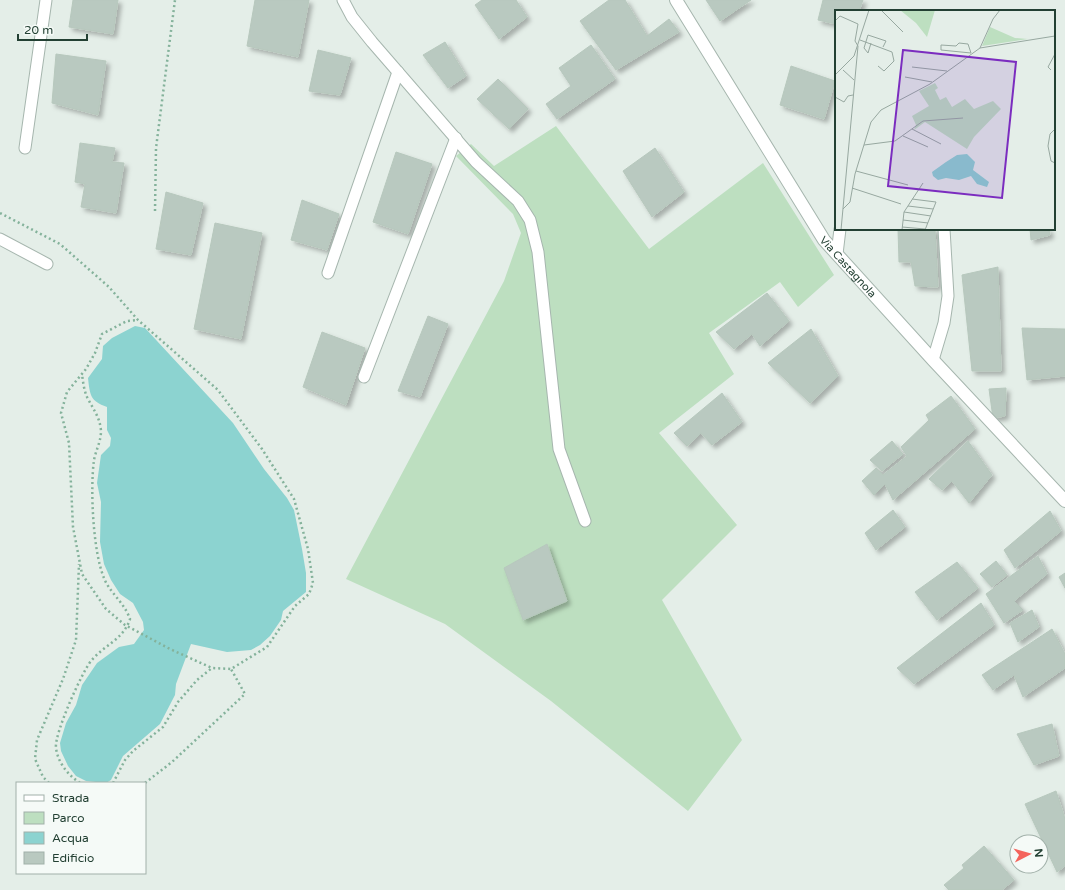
<svg xmlns="http://www.w3.org/2000/svg" width="1065" height="890" font-family="'Varela Round',sans-serif">
	<style>
		.green { fill: #bddfc0 }
		.water { fill: #8cd3d0 }
		.building { fill: #b9c9c0; stroke: #b7c8bd; filter: url(#shadow) }
		.lines { fill: none; stroke-linecap: round; stroke-linejoin: round }
		.service-casing { stroke: #a6b6ae; stroke-width: 13 }
		.minor-casing { stroke: #a6b6ae; stroke-width: 14 }
		.path { stroke: #84b29b; stroke-width: 2.5; stroke-dasharray: 2 3; stroke-linecap: butt }
		.service { stroke: #fff; stroke-width: 11 }
		.minor { stroke: #fff; stroke-width: 12 }
		.labels { text-anchor: middle; stroke-width: 3; stroke-linejoin: round; paint-order: stroke }
		.street-label { font-size: 11px; fill: #234033; stroke: #f5faf7 }
		.inset-road { fill: none; stroke: #97a8a0; stroke-width: 1 }
		.view { fill: #7b2cbf; fill-opacity: 0.15; stroke: #7b2cbf; stroke-width: 2 }
		.inset-edge { fill: none; stroke: #234033; stroke-width: 2 }
	</style>
	<defs>
		<filter id="shadow"><feDropShadow dx="3.5" dy="3.5" stdDeviation="2" flood-color="#0004"/></filter>
	</defs>
	<rect width="100%" height="100%" fill="#e4eee8"/>
	<polygon class="green" points="556,126 649,249 763,163 834,275 798,307 780,282 709,333 734,374 659,433 737,525 662,600 742,740 688,811 551,701 445,624 346,579 504,281 521,233 513,214 456,156 471,144 494,166"/>
	<path class="water" d="M135,326l10,2 88,95 31,46 23,29 7,12 8,39 4,24v19l-23,19 -2,9 -11,16 -10,9 -9,5 -24,2 -36,-8 -15,40 -1,11 -15,29 -37,32 -12,24 -5,3 -20,-2 -10,-5 -8,-10 -7,-15 -1,-8 6,-20 10,-18 6,-20 15,-22 22,-16 15,-3 10,-14 -1,-8 -10,-19 -13,-9 -9,-14 -7,-16 -4,-22 1,-40 -4,-19 4,-28 9,-9 1,-8 -4,-8v-23c-17,-6 -17,-12 -19,-29l14,-19 1,-13 9,-8z"/>
	<g class="building">
		<polygon points="73,0 118,0 113,34 69,27"/>
		<polygon points="255,0 309,0 298,57 247,46"/>
		<polygon points="482,0 516,0 527,17 499,39 475,5"/>
		<polygon points="609,0 625,0 647,36 669,19 679,32 616,70 580,21"/>
		<polygon points="706,0 751,0 720,21"/>
		<polygon points="823,0 863,0 859,11 836,11 836,24 818,20"/>
		<polygon points="445,42 466,76 448,88 423,55"/>
		<polygon points="591,45 615,79 557,119 546,104 571,86 559,68"/>
		<polygon points="318,50 351,58 340,95 309,91"/>
		<polygon points="56,54 106,61 98,115 52,103"/>
		<polygon points="791,66 835,81 824,119 780,105"/>
		<polygon points="498,79 528,109 509,129 477,99"/>
		<polygon points="80,143 115,148 112,162 124,163 116,213 81,207 85,184 75,182"/>
		<polygon points="655,148 684,192 652,217 623,171"/>
		<polygon points="396,152 432,164 408,234 373,222"/>
		<polygon points="166,192 203,203 191,255 156,249"/>
		<polygon points="302,200 339,214 327,250 291,240"/>
		<polygon points="215,223 262,233 241,339 194,329"/>
		<polygon points="898,229 935,229 938,287 915,286 911,262 899,262"/>
		<polygon points="1030,229 1049,229 1050,235 1031,240"/>
		<polygon points="998,267 1001,371 972,371 962,275"/>
		<polygon points="767,293 789,321 760,346 752,334 734,349 716,332"/>
		<polygon points="428,316 448,324 420,397 398,391"/>
		<polygon points="1022,328 1065,329 1065,376 1027,380"/>
		<polygon points="811,329 838,376 810,403 768,363"/>
		<polygon points="322,332 365,348 346,405 303,387"/>
		<polygon points="1006,388 1005,416 993,418 989,389"/>
		<polygon points="722,393 742,422 712,445 701,433 687,446 674,433"/>
		<polygon points="951,396 975,429 893,500 885,484 874,495 862,481 876,468 883,475 907,456 901,447 929,420 926,415"/>
		<polygon points="892,441 903,454 882,471 870,460"/>
		<polygon points="968,441 992,475 969,503 952,481 942,490 929,479"/>
		<polygon points="893,510 905,527 876,550 865,533"/>
		<polygon points="1050,511 1061,531 1015,568 1004,550"/>
		<polygon points="547,544 567,601 523,620 504,568"/>
		<polygon points="1038,556 1047,574 1014,601 1023,610 1004,623 986,594"/>
		<polygon points="996,561 1007,575 992,587 980,574"/>
		<polygon points="957,562 978,588 937,620 915,592"/>
		<polygon points="1065,573 1065,588 1059,577"/>
		<polygon points="981,603 994,625 914,684 897,668"/>
		<polygon points="1032,610 1039,627 1018,642 1010,623"/>
		<polygon points="1052,629 1065,654 1065,668 1023,697 1014,675 993,690 982,675"/>
		<polygon points="1052,724 1059,756 1034,765 1017,734"/>
		<polygon points="1056,791 1065,819 1065,866 1057,872 1025,804"/>
		<polygon points="984,846 1014,880 1002,890 949,890 944,885 964,868 962,865"/>
	</g>
	<g class="lines">
		<g class="service-casing">
			<g id="service">
				<polyline points="343,0 352,17 372,42 476,162 518,201 530,220 538,252 559,449 585,521"/>
				<polyline points="25,148 46,0"/>
				<polyline points="0,239 47,264"/>
				<polyline points="837,254 840,229"/>
				<polyline points="328,273 398,72"/>
				<polyline points="933,360 944,323 948,296 944,229"/>
				<polyline points="364,377 456,138"/>
			</g>
		</g>
		<g class="minor-casing">
			<g id="minor">
				<path id="s1" d="M676,0l148,240 109,120 132,141"/>
			</g>
		</g>
		<g class="path">
			<polyline points="155,211 156,148 175,0"/>
			<polyline points="0,213 60,244 109,287 138,320 218,390 262,449 294,499 308,549 313,583 309,594 295,606 267,647 231,669 212,668 170,649 125,625 106,609 82,574 73,527 69,443 61,413 67,392 86,369 95,353 102,334 127,321 138,320"/>
			<polyline points="49,783 43,777 35,759 37,740 63,679 76,640 79,564"/>
			<path d="M80,783c-12,-8 -22,-20 -24,-35 -2,-14 26,-76 35,-87 13,-16 33,-22 39,-42 -6,-17 -21,-27 -26,-41 -11,-26 -14,-89 -10,-118 2,-10 7,-19 7,-29 -1,-14 -8,-22 -14,-34 -3,-7 -4,-15 -5,-23"/>
			<polyline points="113,783 125,760 133,751 163,727 178,702 197,680 212,668"/>
			<polyline points="145,783 172,762 245,694 231,669"/>
		</g>
		<use href="#service" class="service"/>
		<use href="#minor" class="minor"/>
	</g>
	<g class="labels">
		<g class="street-label">
			<text dy="4" stroke="none"><textPath href="#s1" startOffset="318">Via Castagnola</textPath></text>
		</g>
	</g>
	<g transform="translate(835 10)">
		<rect width="220" height="220" fill="#e4eee8"/>
		<path d="M65,0h35l-8,27 -11,-14zM155,17l25,11 13,1 -46,7zM100,73l3,5 -3,2 5,10 6,-3 6,10 13,-8 9,10 19,-8 8,8 -27,28 -7,12 -42,-27 -11,8 2,-5 -4,-9 17,-10 -10,-15z" fill="#bddfc0"/>
		<path d="M132,144l8,8 -2,8 16,12 -2,5 -10,-3 -6,-8 -12,4 -13,-2 -8,2 -5,-4 -1,-4 14,-10 11,-7z" fill="#8cd3d0"/>
		<path class="inset-road" d="M46,0l22,22M0,11l5,-5 18,8 -3,17 3,5M25,30l32,12 2,9 -10,10 -6,-5M36,33l-3,10 -4,-5 4,-13 18,6 -3,6M124,33l9,1 3,9 -30,-3v-5l15,1zM145,38l13,-29 7,-9M77,57l35,4M8,60l11,10M216,60l-3,-3 7,-13M0,65l19,-19 15,-46M70,67l27,5M0,87l9,5 4,-6 5,-1M77,119l29,15M220,119l-5,5 -2,12 3,15 4,2M68,126l25,11M29,135l31,-4 28,-20 40,-3M21,161l52,14M17,178l49,16M77,189l24,3 -11,28M73,196l25,3M8,199l7,-7 5,-28 16,-52 10,-12 49,-26 50,-36 75,-12M69,202l27,4M68,210l25,3M67,217l23,2M6,220l17,-184M67,220l2,-18 19,-29"/>
		<path class="view" d="M68,40l113,12 -14,136 -114,-12z"/>
		<rect width="220" height="220" class="inset-edge"/>
	</g>
	<rect x="16" y="782" width="130" height="92" fill="#f5faf7" stroke="#a1b0a9"/>
	<rect x="24" y="795" width="20" height="6" fill="#ffffff" stroke="#a1b0a9"/>
	<text x="52" y="802" font-size="12" fill="#234033">Strada</text>
	<rect x="24" y="812" width="20" height="12" fill="#bddfc0" stroke="#a1b0a9"/>
	<text x="52" y="822" font-size="12" fill="#234033">Parco</text>
	<rect x="24" y="832" width="20" height="12" fill="#8cd3d0" stroke="#a1b0a9"/>
	<text x="52" y="842" font-size="12" fill="#234033">Acqua</text>
	<rect x="24" y="852" width="20" height="12" fill="#b9c9c0" stroke="#a1b0a9"/>
	<text x="52" y="862" font-size="12" fill="#234033">Edificio</text>
	<g transform="translate(1029 854) rotate(84)"><circle r="19" fill="#f5faf7" stroke="#a1b0a9"/>
	<path d="M0-3L7 15L0 10L-7 15Z" fill="#f4645c"/>
	<text y="-6" font-size="11" font-weight="bold" text-anchor="middle" fill="#234033">N</text>
	</g>
	<path d="M18 34v6h69v-6" fill="none" stroke="#234033" stroke-width="2"/>
	<text x="24" y="34" font-size="12" fill="#234033" stroke="#f5faf7" stroke-width="3" paint-order="stroke">20 m</text>
</svg>
